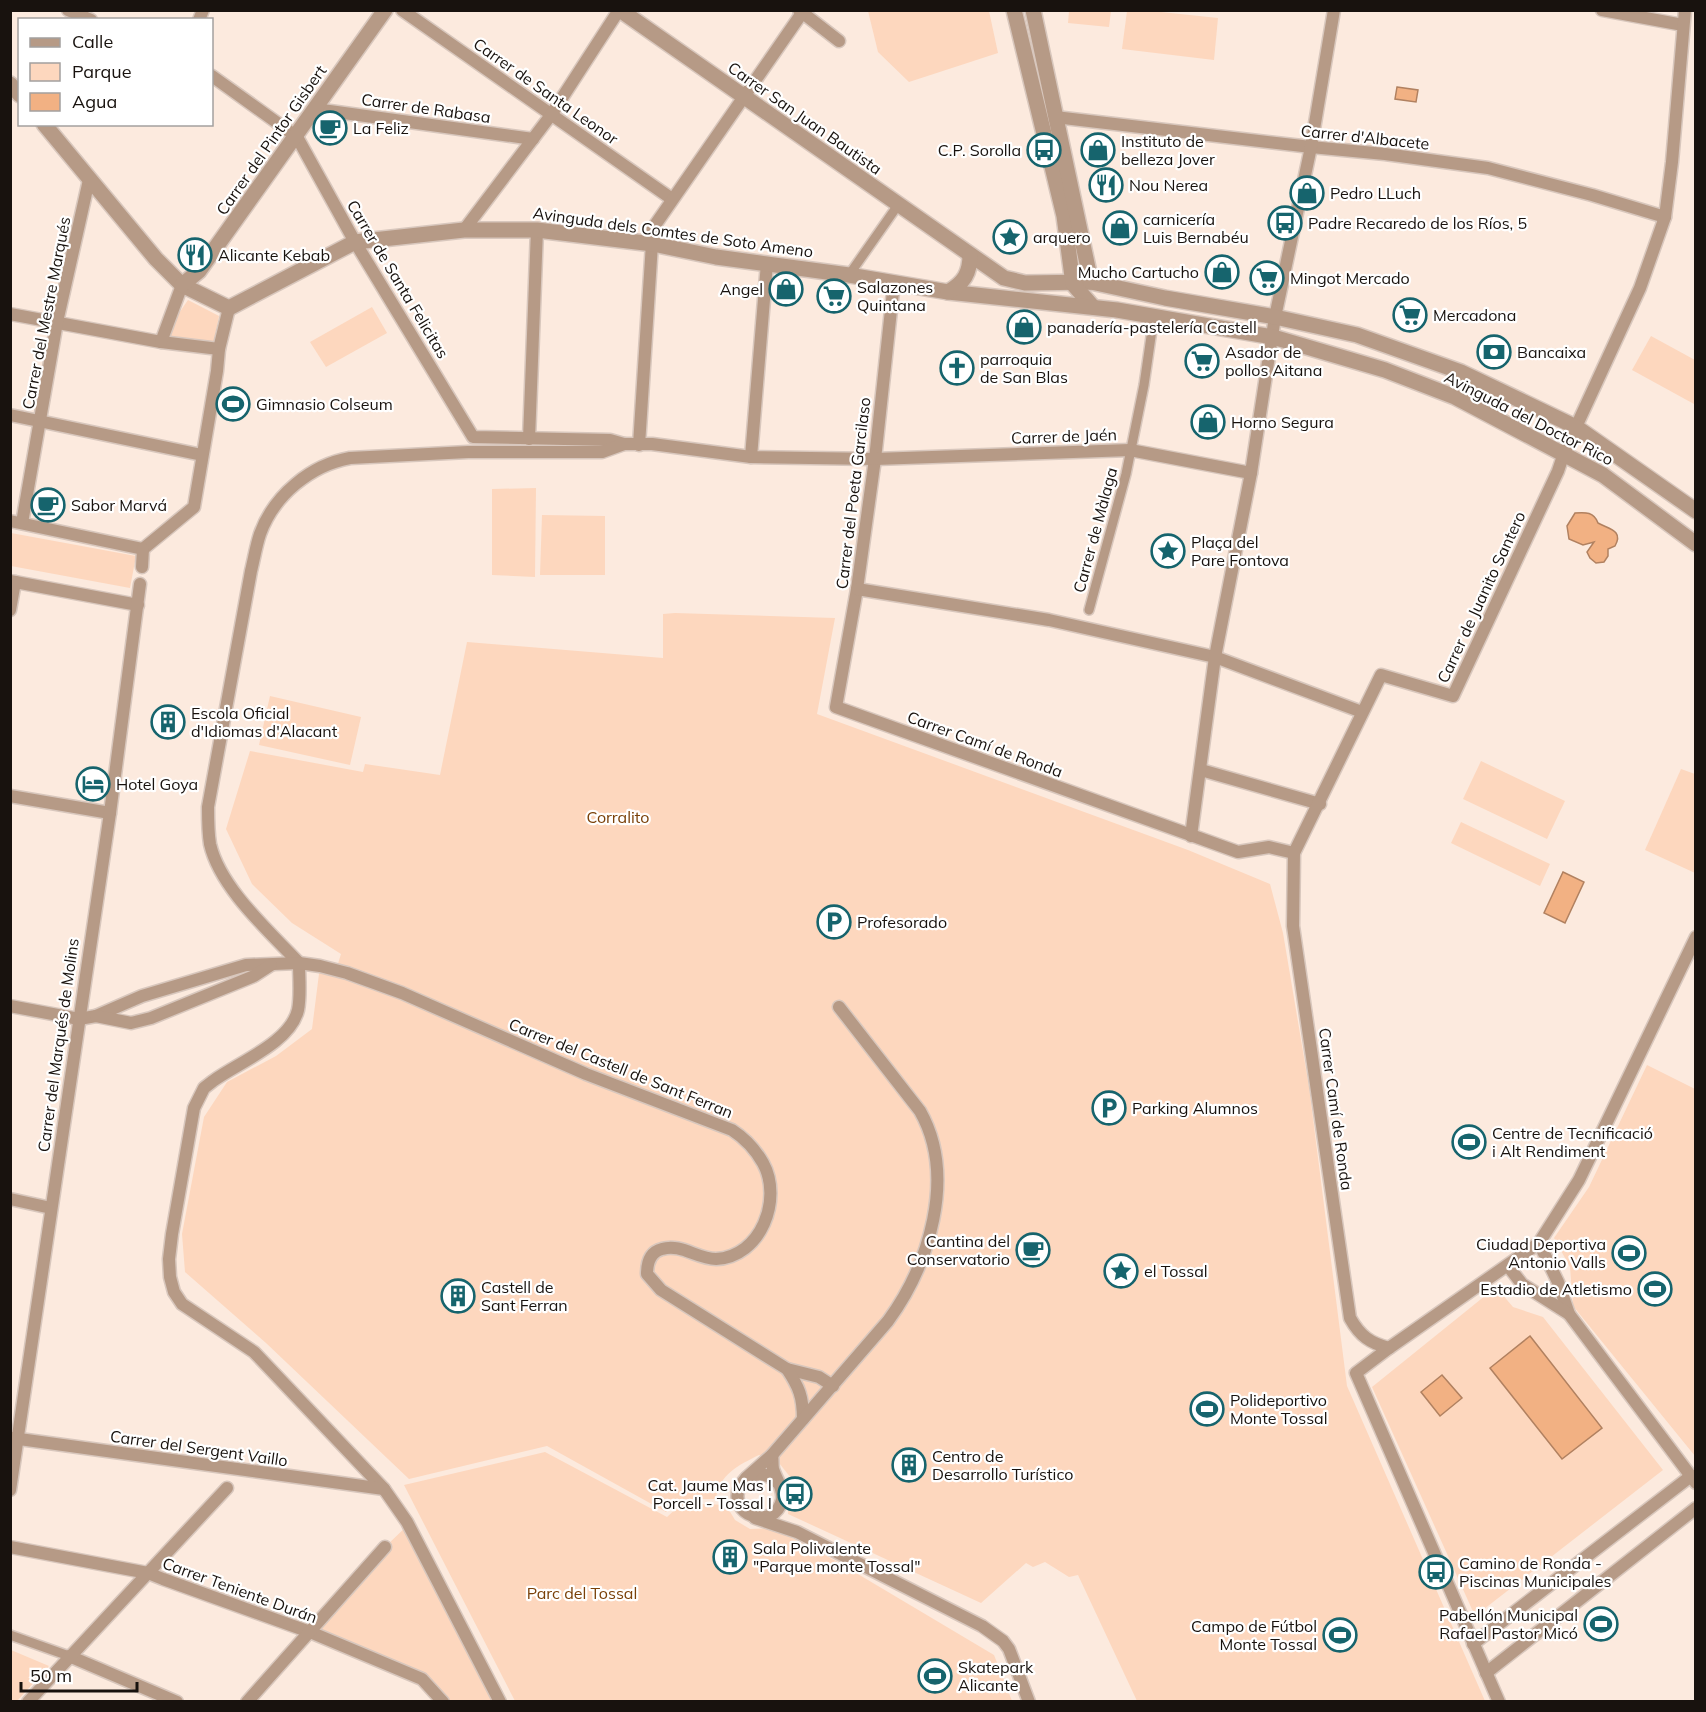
<svg xmlns="http://www.w3.org/2000/svg" width="1706" height="1712" font-family="Mulish,sans-serif">
	<style>
		.green { fill: #fdd7be }
		.water { fill: #f2b183; stroke: #b18160; stroke-width: 1.5 }
		.lines { fill: none; stroke-linecap: round; stroke-linejoin: round }
		.pedestrian-casing { stroke: #d8c7bd; stroke-width: 12 }
		.minor-casing { stroke: #d8c7bd; stroke-width: 15 }
		.tertiary-casing { stroke: #d8c7bd; stroke-width: 18 }
		.pedestrian { stroke: #b69a86; stroke-width: 9 }
		.minor { stroke: #b69a86; stroke-width: 12 }
		.tertiary { stroke: #b69a86; stroke-width: 15 }
		.labels { text-anchor: middle; stroke-width: 4.5; stroke-linejoin: round; paint-order: stroke }
		.street-label { font-size: 16px; fill: #18120e; stroke: #fff }
		.poi-label { font-size: 16px; fill: #18120e; stroke: #fff; text-anchor: start }
		.park-label { font-size: 16px; fill: #7a4008; stroke: #fff }
	</style>
	<rect width="100%" height="100%" fill="#fceade"/>
	<g class="green">
		<polygon points="868,11 989,11 998,53 909,82 878,52"/>
		<polygon points="1069,11 1111,11 1109,27 1068,23"/>
		<polygon points="1127,11 1152,11 1218,18 1214,60 1122,49"/>
		<polygon points="188,300 219,316 213,345 169,338 175,319"/>
		<polygon points="372,307 387,333 326,367 310,342"/>
		<polygon points="1651,336 1695,360 1696,401 1694,404 1632,370"/>
		<polygon points="536,488 535,577 492,575 492,489"/>
		<polygon points="542,515 605,516 605,575 540,575"/>
		<polygon points="11,533 136,556 130,588 11,566"/>
		<path d="M675,613l160,5 -18,96 371,136 82,34 13,49 26,154 38,299 138,315h-348l-59,-126 -9,2 -24,-15 -12,5 -7,-4 -45,40 -193,-89 3,-36 -12,-15 -20,-8c-20,10 -40,19 -43,44h-35l-15,13 -119,-66 -138,33 -143,-136 -81,-71 -3,-38 22,-117 23,-35 49,-26 36,-27 8,-63 16,4 5,-16 -49,-31 -40,-39 -26,-55 24,-78 113,21 2,-8 75,11 27,-133 196,16v-44z"/>
		<polygon points="270,696 361,717 350,765 259,745"/>
		<polygon points="1481,761 1565,801 1547,839 1463,799"/>
		<polygon points="1681,769 1695,774 1695,873 1645,850"/>
		<polygon points="1461,822 1550,864 1540,886 1451,843"/>
		<polygon points="1647,1065 1695,1089 1695,1456 1573,1306 1570,1267 1554,1238 1589,1187"/>
		<polygon points="1496,1287 1513,1307 1543,1317 1663,1470 1475,1616 1372,1387"/>
		<polygon points="545,1452 667,1517 682,1503 726,1505 735,1520 750,1529 773,1528 836,1561 994,1655 1012,1701 515,1701 404,1485"/>
		<polygon points="408,1525 500,1701 443,1701 422,1679 310,1632 385,1547"/>
		<polygon points="11,1650 49,1666 17,1701 11,1701"/>
	</g>
	<g class="water">
		<polygon points="1397,87 1418,90 1416,102 1395,99"/>
		<path d="M1575,513c11,-1 19,-1 23,10 10,6 26,7 17,23l-7,3v7l-4,6 -8,1 -6,-5 -3,-6 7,-10 -11,3 -14,-6 -2,-13z"/>
		<polygon points="1563,872 1584,882 1565,923 1544,913"/>
		<polygon points="1530,1336 1602,1428 1562,1459 1490,1368"/>
		<polygon points="1442,1375 1462,1398 1440,1416 1421,1392"/>
	</g>
	<g class="lines">
		<g class="pedestrian-casing">
			<g id="pedestrian">
				<polyline points="849,275 898,205"/>
				<polyline points="1089,610 1126,474 1144,385 1154,316"/>
				<polyline points="10,1635 69,1656"/>
			</g>
		</g>
		<g class="minor-casing">
			<g id="minor">
				<polyline points="68,10 91,20"/>
				<polyline points="402,10 672,199"/>
				<polyline points="799,10 839,41"/>
				<polyline points="1602,10 1683,25"/>
				<polyline points="199,20 203,10"/>
				<polyline points="212,76 297,137 355,242 473,437 610,440 624,444"/>
				<polyline points="315,109 533,139"/>
				<polyline points="1055,117 1311,147 1385,154 1488,168 1592,195 1665,217"/>
				<polyline points="464,230 551,115 619,10"/>
				<polyline points="894,282 875,459 857,589 836,707 1238,852 1269,847 1294,853"/>
				<polyline points="10,314 161,342 219,349"/>
				<polyline points="161,342 182,285"/>
				<polyline points="10,415 202,455"/>
				<polyline points="529,439 537,230"/>
				<polyline points="639,445 653,228 802,13"/>
				<polyline points="751,457 767,263"/>
				<polyline points="10,521 143,549"/>
				<polyline points="22,523 57,322 89,180"/>
				<polyline points="143,549 194,507 217,371 219,349 229,308"/>
				<polyline points="142,567 143,549"/>
				<polyline points="10,581 138,605"/>
				<polyline points="857,589 1049,620 1215,657 1362,712"/>
				<polyline points="10,610 15,582"/>
				<polyline points="1201,770 1320,804"/>
				<polyline points="10,796 110,813"/>
				<polyline points="1191,836 1215,657 1251,473 1275,317 1311,147 1334,10"/>
				<path d="M299,963c-30,-32 -79,-75 -89,-119 -2,-12 -2,-25 -2,-37l43,-236c3,-12 5,-25 9,-37 14,-39 51,-69 90,-76l118,-6h134l22,-8h28l99,13 124,2 255,-9 121,23"/>
				<path d="M299,963c0,15 2,32 -1,47 -8,33 -59,52 -85,71l-9,7 -10,20 -22,126 -3,25 1,18 4,15 8,12 72,48 130,137 23,33 93,180"/>
				<path d="M10,1006l69,13 17,-3 46,-20 104,-31 53,-2 21,3 27,7 55,20 184,81 146,56c14,9 23,19 31,33 20,36 -2,94 -47,96 -19,0 -35,-16 -54,-10 -12,3 -15,14 -15,25l14,16 126,79 32,8 14,9"/>
				<polyline points="96,1016 131,1023 151,1018 254,976 271,965"/>
				<polyline points="10,1199 51,1208"/>
				<polyline points="1539,1243 1558,1282 1569,1314 1696,1483"/>
				<polyline points="1508,1266 1522,1284 1569,1314"/>
				<path d="M1389,1348c-19,-5 -29,-12 -39,-30l-57,-392 1,-73 87,-178 72,21 105,-225 6,-18 76,-165 25,-71 7,-55 13,-152"/>
				<path d="M787,1369c12,18 16,28 16,50"/>
				<polyline points="12,1438 384,1489"/>
				<path d="M772,1455c1,4 0,9 1,14 3,10 11,20 9,31 -8,32 -56,15 -42,-14 3,-5 8,-10 14,-11 10,-3 18,2 25,9"/>
				<path d="M746,1478l26,-23 116,-134c41,-56 69,-145 32,-210l-81,-104"/>
				<polyline points="10,1490 110,813 140,584"/>
				<polyline points="755,1518 797,1532 982,1626 1003,1641 1009,1649 1029,1702"/>
				<polyline points="10,1547 148,1573 163,1579 310,1632 422,1679 443,1702"/>
				<polyline points="1473,1644 1691,1476"/>
				<polyline points="69,1656 177,1702"/>
				<polyline points="1486,1673 1696,1508"/>
				<polyline points="28,1702 227,1488"/>
				<polyline points="247,1702 385,1547"/>
				<polyline points="1499,1702 1356,1373 1389,1348 1539,1243 1579,1180 1696,937"/>
			</g>
		</g>
		<g class="tertiary-casing">
			<g id="tertiary">
				<polyline points="620,10 1004,278 1025,283 1091,282 1165,298 1275,317 1357,335 1461,372 1576,427 1696,511"/>
				<polyline points="1014,10 1064,216 1073,284 1093,307"/>
				<polyline points="1033,10 1091,282"/>
				<polyline points="10,84 20,95"/>
				<polyline points="44,124 156,259 182,285 229,308 355,242 464,230 537,230 653,244 716,257 849,275 948,292 1117,310 1273,337 1385,370 1455,397 1603,475 1696,544"/>
				<polyline points="182,285 199,271 385,10"/>
				<path d="M948,292c16,-9 22,-19 22,-37"/>
			</g>
		</g>
		<use href="#pedestrian" class="pedestrian"/>
		<use href="#minor" class="minor"/>
		<use href="#tertiary" class="tertiary"/>
	</g>
	<defs>
		<g id="cafe-ring" transform="scale(1.725)"><circle r="9.5" fill="#fff" stroke="#16646d" stroke-width="1.5"/><path d="M-5.5-4.5H6V0H3Q3 3.5 0 3.5H-2.5Q-5.5 3.5-5.5 0ZM3-3.2v2h1.7v-2ZM-6 4.5H4V6H-6Z" fill="#16646d"/></g>
		<g id="bus-ring" transform="scale(1.725)"><circle r="9.5" fill="#fff" stroke="#16646d" stroke-width="1.5"/><path d="M-5-6H5V4H4V6H2V4H-2V6H-4V4H-5ZM-3.5-4V0h7V-4ZM-3.5 1.2v1.5H-2V1.2ZM2 1.2v1.5H3.5V1.2Z" fill="#16646d"/></g>
		<g id="shop-ring" transform="scale(1.725)"><circle r="9.5" fill="#fff" stroke="#16646d" stroke-width="1.5"/><path d="M-5-2.5h2.3a2.7 3.5 0 0 1 5.4 0H5L5.5 6h-11ZM-1.5-2.5h3a1.5 2.3 0 0 0-3 0Z" fill="#16646d"/></g>
		<g id="restaurant-ring" transform="scale(1.725)"><circle r="9.5" fill="#fff" stroke="#16646d" stroke-width="1.5"/><path d="M-5-6h1v4h1v-4h1v4h1v-4h1v5L-1.5 .5V6h-2V.5L-5-1ZM5-6V6H3V1.5H1.5Q1.5-4 5-6Z" fill="#16646d"/></g>
		<g id="sight-ring" transform="scale(1.725)"><circle r="9.5" fill="#fff" stroke="#16646d" stroke-width="1.5"/><path d="M0-6L1.8-2.2L6-1.7L2.9 1.2L3.7 5.4L0 3.3L-3.7 5.4L-2.9 1.2L-6-1.7L-1.8-2.2Z" fill="#16646d"/></g>
		<g id="supermarket-ring" transform="scale(1.725)"><circle r="9.5" fill="#fff" stroke="#16646d" stroke-width="1.5"/><path d="M-6-5.5h2.5l.6 2H6L4.5 2H-2.5L-4.4-4H-6ZM-1.5 3.2a1.3 1.3 0 1 0 .1 0ZM3 3.2a1.3 1.3 0 1 0 .1 0Z" fill="#16646d"/></g>
		<g id="bank-ring" transform="scale(1.725)"><circle r="9.5" fill="#fff" stroke="#16646d" stroke-width="1.5"/><path d="M-6-4H6V4H-6ZM0-2.3a2.3 2.3 0 1 0 0 4.6a2.3 2.3 0 1 0 0-4.6Z" fill="#16646d"/></g>
		<g id="church-ring" transform="scale(1.725)"><circle r="9.5" fill="#fff" stroke="#16646d" stroke-width="1.5"/><path d="M-1.2-6h2.4v3.5h3.3v2.4h-3.3V6h-2.4V-.1h-3.3v-2.4h3.3Z" fill="#16646d"/></g>
		<g id="stadium-ring" transform="scale(1.725)"><circle r="9.5" fill="#fff" stroke="#16646d" stroke-width="1.5"/><path d="M0-5a6.5 5 0 1 0 0 10a6.5 5 0 1 0 0-10ZM-3.5-1.8h7v3.6h-7Z" fill="#16646d"/></g>
		<g id="building-ring" transform="scale(1.725)"><circle r="9.5" fill="#fff" stroke="#16646d" stroke-width="1.5"/><path d="M-4-6H4V6H1V3H-1V6H-4ZM-2.5-4.3h1.7v1.8h-1.7ZM.8-4.3h1.7v1.8H.8ZM-2.5-1h1.7V.8h-1.7ZM.8-1h1.7V.8H.8Z" fill="#16646d"/></g>
		<g id="hotel-ring" transform="scale(1.725)"><circle r="9.5" fill="#fff" stroke="#16646d" stroke-width="1.5"/><path d="M-6-4.5h1.5V1H6V5H4.5V3h-9V5H-6ZM-4 0a1.8 1.8 0 1 1 3.6 0ZM.5 0V-2.5h3Q6-2.5 6 0Z" fill="#16646d"/></g>
		<g id="parking-ring" transform="scale(1.725)"><circle r="9.5" fill="#fff" stroke="#16646d" stroke-width="1.5"/><path d="M-3.5-5.5H1a3.5 3.5 0 0 1 0 7H-1V5.5H-3.5ZM-1-3.4V-.6H.8a1.4 1.4 0 0 0 0-2.8Z" fill="#16646d"/></g>
	</defs>
	<g fill-rule="evenodd">
		<use href="#cafe-ring" x="330" y="128"/>
		<use href="#bus-ring" x="1044" y="150"/>
		<use href="#shop-ring" x="1098" y="150"/>
		<use href="#restaurant-ring" x="1106" y="185"/>
		<use href="#shop-ring" x="1307" y="193"/>
		<use href="#bus-ring" x="1285" y="223"/>
		<use href="#shop-ring" x="1120" y="228"/>
		<use href="#sight-ring" x="1010" y="237"/>
		<use href="#restaurant-ring" x="195" y="255"/>
		<use href="#shop-ring" x="1222" y="272"/>
		<use href="#supermarket-ring" x="1267" y="278"/>
		<use href="#shop-ring" x="786" y="289"/>
		<use href="#supermarket-ring" x="834" y="296"/>
		<use href="#supermarket-ring" x="1410" y="315"/>
		<use href="#shop-ring" x="1024" y="327"/>
		<use href="#bank-ring" x="1494" y="352"/>
		<use href="#supermarket-ring" x="1202" y="361"/>
		<use href="#church-ring" x="957" y="368"/>
		<use href="#stadium-ring" x="233" y="404"/>
		<use href="#shop-ring" x="1208" y="422"/>
		<use href="#cafe-ring" x="48" y="505"/>
		<use href="#sight-ring" x="1168" y="551"/>
		<use href="#building-ring" x="168" y="722"/>
		<use href="#hotel-ring" x="93" y="784"/>
		<use href="#parking-ring" x="834" y="922"/>
		<use href="#parking-ring" x="1109" y="1108"/>
		<use href="#stadium-ring" x="1469" y="1142"/>
		<use href="#cafe-ring" x="1033" y="1250"/>
		<use href="#stadium-ring" x="1629" y="1253"/>
		<use href="#sight-ring" x="1121" y="1271"/>
		<use href="#stadium-ring" x="1655" y="1289"/>
		<use href="#building-ring" x="458" y="1296"/>
		<use href="#stadium-ring" x="1207" y="1409"/>
		<use href="#building-ring" x="909" y="1465"/>
		<use href="#bus-ring" x="795" y="1494"/>
		<use href="#building-ring" x="730" y="1557"/>
		<use href="#bus-ring" x="1436" y="1572"/>
		<use href="#stadium-ring" x="1601" y="1624"/>
		<use href="#stadium-ring" x="1340" y="1635"/>
		<use href="#stadium-ring" x="935" y="1676"/>
	</g>
	<g class="labels">
		<g class="street-label">
			<text transform="translate(546 91) rotate(35)" y="6">Carrer de Santa Leonor</text>
			<text transform="translate(426 108) rotate(8)" y="6">Carrer de Rabasa</text>
			<text transform="translate(805 118) rotate(35)" y="6">Carrer San Juan Bautista</text>
			<text transform="translate(1365 137) rotate(6)" y="6">Carrer d'Albacete</text>
			<text transform="translate(271 140) rotate(-55)" y="6">Carrer del Pintor Gisbert</text>
			<text transform="translate(673 232) rotate(8)" y="6">Avinguda dels Comtes de Soto Ameno</text>
			<text transform="translate(398 279) rotate(59)" y="6">Carrer de Santa Felicitas</text>
			<text transform="translate(46 313) rotate(-79)" y="6">Carrer del Mestre Marqués</text>
			<text transform="translate(1529 418) rotate(27)" y="6">Avinguda del Doctor Rico</text>
			<text transform="translate(1064 436) rotate(-2)" y="6">Carrer de Jaén</text>
			<text transform="translate(853 493) rotate(-83)" y="6">Carrer del Poeta Garcilaso</text>
			<text transform="translate(1095 530) rotate(-75)" y="6">Carrer de Màlaga</text>
			<text transform="translate(1481 597) rotate(-65)" y="6">Carrer de Juanito Santero</text>
			<text transform="translate(985 744) rotate(20)" y="6">Carrer Camí de Ronda</text>
			<text transform="translate(58 1045) rotate(-82)" y="6">Carrer del Marqués de Molins</text>
			<text transform="translate(621 1068) rotate(22)" y="6">Carrer del Castell de Sant Ferran</text>
			<text transform="translate(1336 1109) rotate(82)" y="6">Carrer Camí de Ronda</text>
			<text transform="translate(199 1448) rotate(8)" y="6">Carrer del Sergent Vaillo</text>
			<text transform="translate(240 1590) rotate(20)" y="6">Carrer Teniente Durán</text>
		</g>
		<g class="poi-label">
			<text x="353" y="134">La Feliz</text>
			<text x="1121" y="147">Instituto de<tspan x="1121" dy="18">belleza Jover</tspan></text>
			<text x="1021" y="156" text-anchor="end">C.P. Sorolla</text>
			<text x="1129" y="191">Nou Nerea</text>
			<text x="1330" y="199">Pedro LLuch</text>
			<text x="1143" y="225">carnicería<tspan x="1143" dy="18">Luis Bernabéu</tspan></text>
			<text x="1308" y="229">Padre Recaredo de los Ríos, 5</text>
			<text x="1033" y="243">arquero</text>
			<text x="218" y="261">Alicante Kebab</text>
			<text x="1199" y="278" text-anchor="end">Mucho Cartucho</text>
			<text x="1290" y="284">Mingot Mercado</text>
			<text x="857" y="293">Salazones<tspan x="857" dy="18">Quintana</tspan></text>
			<text x="763" y="295" text-anchor="end">Angel</text>
			<text x="1433" y="321">Mercadona</text>
			<text x="1047" y="333">panadería-pastelería Castell</text>
			<text x="1225" y="358">Asador de<tspan x="1225" dy="18">pollos Aitana</tspan></text>
			<text x="1517" y="358">Bancaixa</text>
			<text x="980" y="365">parroquia<tspan x="980" dy="18">de San Blas</tspan></text>
			<text x="256" y="410">Gimnasio Colseum</text>
			<text x="1231" y="428">Horno Segura</text>
			<text x="71" y="511">Sabor Marvá</text>
			<text x="1191" y="548">Plaça del<tspan x="1191" dy="18">Pare Fontova</tspan></text>
			<text x="191" y="719">Escola Oficial<tspan x="191" dy="18">d'Idiomas d'Alacant</tspan></text>
			<text x="116" y="790">Hotel Goya</text>
			<text x="857" y="928">Profesorado</text>
			<text x="1132" y="1114">Parking Alumnos</text>
			<text x="1492" y="1139">Centre de Tecnificació<tspan x="1492" dy="18">i Alt Rendiment</tspan></text>
			<text x="1010" y="1247" text-anchor="end">Cantina del<tspan x="1010" dy="18">Conservatorio</tspan></text>
			<text x="1606" y="1250" text-anchor="end">Ciudad Deportiva<tspan x="1606" dy="18">Antonio Valls</tspan></text>
			<text x="1144" y="1277">el Tossal</text>
			<text x="481" y="1293">Castell de<tspan x="481" dy="18">Sant Ferran</tspan></text>
			<text x="1632" y="1295" text-anchor="end">Estadio de Atletismo</text>
			<text x="1230" y="1406">Polideportivo<tspan x="1230" dy="18">Monte Tossal</tspan></text>
			<text x="932" y="1462">Centro de<tspan x="932" dy="18">Desarrollo Turístico</tspan></text>
			<text x="772" y="1491" text-anchor="end">Cat. Jaume Mas I<tspan x="772" dy="18">Porcell - Tossal I</tspan></text>
			<text x="753" y="1554">Sala Polivalente<tspan x="753" dy="18">"Parque monte Tossal"</tspan></text>
			<text x="1459" y="1569">Camino de Ronda -<tspan x="1459" dy="18">Piscinas Municipales</tspan></text>
			<text x="1578" y="1621" text-anchor="end">Pabellón Municipal<tspan x="1578" dy="18">Rafael Pastor Micó</tspan></text>
			<text x="1317" y="1632" text-anchor="end">Campo de Fútbol<tspan x="1317" dy="18">Monte Tossal</tspan></text>
			<text x="958" y="1673">Skatepark<tspan x="958" dy="18">Alicante</tspan></text>
		</g>
		<g class="park-label">
			<text x="618" y="823">Corralito</text>
			<text x="582" y="1599">Parc del Tossal</text>
		</g>
	</g>
	<rect width="1706" height="1712" fill="none" stroke="#18120e" stroke-width="24"/>
	<rect x="18" y="18" width="195" height="108" fill="#ffffff" stroke="#a3a09f" stroke-width="1.5"/>
	<rect x="30" y="38" width="30" height="9" fill="#b69a86" stroke="#a3a09f" stroke-width="1.5"/>
	<text x="72" y="48" font-size="18" fill="#18120e">Calle</text>
	<rect x="30" y="63" width="30" height="18" fill="#fdd7be" stroke="#a3a09f" stroke-width="1.5"/>
	<text x="72" y="78" font-size="18" fill="#18120e">Parque</text>
	<rect x="30" y="93" width="30" height="18" fill="#f2b183" stroke="#a3a09f" stroke-width="1.5"/>
	<text x="72" y="108" font-size="18" fill="#18120e">Agua</text>
	<path d="M21 1682v9h116v-9" fill="none" stroke="#18120e" stroke-width="3"/>
	<text x="30" y="1682" font-size="18" fill="#18120e" stroke="#ffffff" stroke-width="4.5" paint-order="stroke">50 m</text>
</svg>
